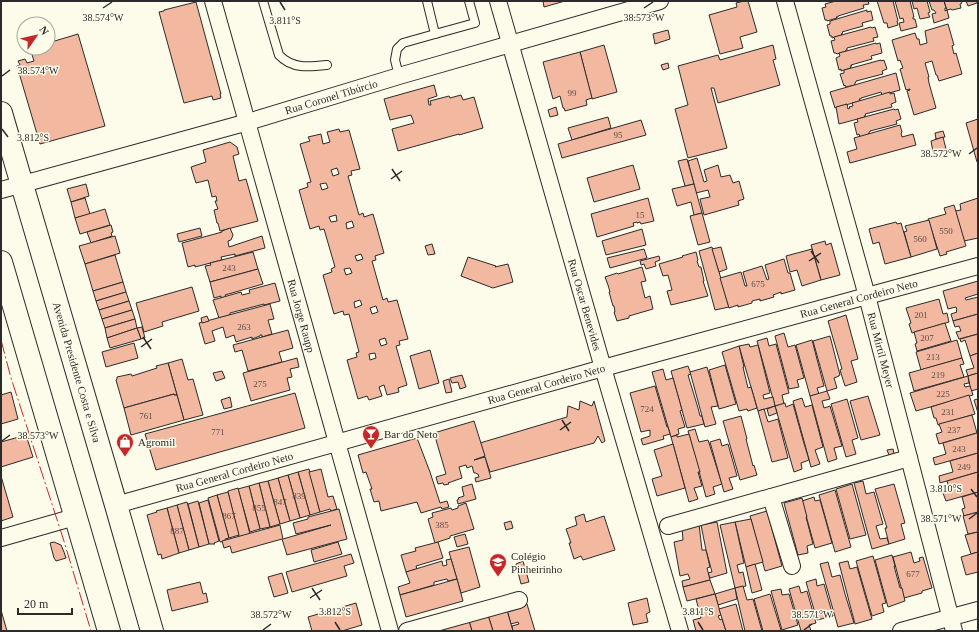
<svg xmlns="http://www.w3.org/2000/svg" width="979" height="632" font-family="Georgia,serif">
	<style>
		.building { fill: #f2b8a0; stroke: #2b2b2b; fill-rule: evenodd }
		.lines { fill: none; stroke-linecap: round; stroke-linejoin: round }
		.service-casing { stroke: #2b2b2b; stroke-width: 10 }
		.minor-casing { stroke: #2b2b2b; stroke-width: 18 }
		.primary-casing { stroke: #2b2b2b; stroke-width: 24 }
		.service { stroke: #fdfbea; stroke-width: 8 }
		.minor { stroke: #fdfbea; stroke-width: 16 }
		.primary { stroke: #fdfbea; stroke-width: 22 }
		.power { stroke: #c62828; stroke-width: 1; stroke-dasharray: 14 3 2 3; stroke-linecap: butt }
		.ticks { fill: none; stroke: #2b2b2b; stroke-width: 1.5 }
		.labels { text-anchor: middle; stroke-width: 3; stroke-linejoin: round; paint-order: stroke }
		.number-label { font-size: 9px; fill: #5d4e48 }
		.street-label { font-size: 11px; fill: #2b2b2b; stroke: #fdfbea }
		.poi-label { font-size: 11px; fill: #2b2b2b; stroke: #fdfbea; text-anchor: start }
		.ticks-label { font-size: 10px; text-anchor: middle; fill: #2b2b2b; stroke: #fdfbea; stroke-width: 3; stroke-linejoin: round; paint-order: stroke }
	</style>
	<rect width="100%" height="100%" fill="#fdfbea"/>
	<g class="building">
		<polygon points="543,1 565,1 544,7"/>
		<polygon points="744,1 748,1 757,32 740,37 743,48 720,54 709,15 737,7 736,3"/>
		<polygon points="836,1 868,1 869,4 863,5 864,8 838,16 838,17 836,17 837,18 827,21 827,20 825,20 822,8 826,7 825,4"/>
		<polygon points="877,1 893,1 898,21 897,21 898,25 888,28 887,23 884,23"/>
		<polygon points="895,1 910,1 914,17 913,17 913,19 915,19 917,27 901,31 899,23 904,22 903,18 900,19"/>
		<polygon points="912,1 927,1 930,12 928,13 930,17 920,19 917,8 914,9"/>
		<polygon points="929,1 944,1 946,8 945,8 945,11 947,10 949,18 934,23 932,14 936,13 934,10 932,10"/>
		<polygon points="944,1 961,1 962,3 960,4 961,8 952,10 951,9 947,10"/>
		<polygon points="966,1 977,1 977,3 968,6"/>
		<polygon points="196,2 221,94 220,94 221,98 213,100 212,96 184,103 159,12 164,11 164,10"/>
		<polygon points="867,10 867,12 871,11 873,20 862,23 863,26 842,32 843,33 841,34 842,35 832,38 832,36 830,36 827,25 830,24 830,21"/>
		<polygon points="948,24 954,45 952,46 954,54 956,53 962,74 939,81 937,75 936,75 932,61 925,63 929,77 928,77 929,83 936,108 914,115 907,91 910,90 910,89 906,90 900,69 903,68 900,60 898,61 892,40 915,33 917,39 919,39 920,45 927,43 925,31"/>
		<polygon points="871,27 872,28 875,27 878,37 873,38 874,41 847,48 847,50 846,50 846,51 837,54 836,53 834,53 831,41 835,40 834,37"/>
		<polygon points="668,30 670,39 655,44 653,34"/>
		<polygon points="78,34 105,126 40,144 17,66 20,65 18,61 25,59 27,63 34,61 30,48 48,48 48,43"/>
		<polygon points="876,43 876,44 880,43 882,53 871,56 872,59 851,65 852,66 850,66 851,68 841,71 841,69 839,70 836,58 840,56 839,53"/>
		<polygon points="604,45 617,92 592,99 580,52"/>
		<polygon points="773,45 776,59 773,60 780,85 718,103 714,88 711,88 727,148 688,158 675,109 688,105 678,66 718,55 720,60"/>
		<polygon points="580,52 592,98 586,100 587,105 565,111 564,108 563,108 560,96 553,99 543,62"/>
		<polygon points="881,60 881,61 884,60 887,69 882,71 883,74 856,81 856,82 855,83 855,85 846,87 845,85 844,86 840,74 844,73 844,70"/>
		<polygon points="668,63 669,68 663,70 661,65"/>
		<polygon points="896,73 900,90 882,95 881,92 861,98 861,99 859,99 860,101 835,108 830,92"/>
		<polygon points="434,85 437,96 428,99 429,105 431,105 430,101 449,96 450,98 461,95 463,100 474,97 483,128 459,135 459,134 398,151 392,129 414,123 411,115 390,120 384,99"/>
		<polygon points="890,92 890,94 894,93 896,102 891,104 892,107 865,114 866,115 864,116 865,117 839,124 836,107 847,104 848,109 850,108 849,107 853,106 852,103"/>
		<polygon points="556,107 558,115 550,117 548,110"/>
		<polygon points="894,109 895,110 898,109 901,119 896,121 897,124 870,131 870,132 869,132 869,134 860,137 859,134 857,135 854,123 858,122 857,119"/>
		<polygon points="608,117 611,128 572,140 568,128"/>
		<polygon points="978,119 978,162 977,162 966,123"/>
		<polygon points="641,120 646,135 562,158 558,144"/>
		<polygon points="900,125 902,132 901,133 902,137 913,134 916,145 850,163 847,152 857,149 854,138"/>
		<path d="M339,129l1,3 9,-2 11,39 -9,2 1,4 -4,1 11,39 4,-2 1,4 9,-3 11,39 -9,3 1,4 -4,1 11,39 4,-2 1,4 9,-2 11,39 -9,2 1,4 -4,1 11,39 -9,3 1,4 -12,3 -3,-10 -5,2 3,9 -13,4 -2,-4 -9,3 -11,-39 10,-3 -1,-4 3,-1 -10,-38 -5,1 -1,-4 -9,3 -11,-39 9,-3 -1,-3 4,-2 -11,-38 -4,1 -1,-4 -9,3 -11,-39 9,-3 -1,-4 4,-1 -11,-38 10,-3 -2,-4 13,-3 2,10 7,-2 -3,-10zM337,168l2,6 -6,2 -2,-6zM326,183l2,5 -6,2 -2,-6zM336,215l1,6 -6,1 -2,-5zM352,221l2,6 -7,2 -1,-6zM361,254l2,5 -6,2 -2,-5zM350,268l2,5 -6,2 -2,-6zM360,300l2,5 -7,3 -1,-6zM376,306l2,6 -6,2 -2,-6zM385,338l2,6 -6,2 -2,-6zM375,353l1,5 -6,2 -1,-6z"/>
		<polygon points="943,131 945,137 936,139 935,133"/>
		<polygon points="943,137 946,149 933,152 931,141"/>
		<polygon points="230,142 237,147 239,154 233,156 239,181 246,179 258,221 220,231 218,223 217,223 214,210 218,209 215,201 217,201 216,196 212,197 208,180 196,183 191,167 206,162 203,150"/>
		<polygon points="697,158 704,182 707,181 704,170 718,165 721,177 730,175 733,183 739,181 744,199 738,201 739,205 704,215 700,199 710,197 708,190 696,193 688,161"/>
		<polygon points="687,159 694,184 685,186 678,161"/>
		<polygon points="633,165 640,189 594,202 587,178"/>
		<polygon points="86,184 89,196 71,202 67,189"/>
		<polygon points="694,184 702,213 694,215 691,202 677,206 672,189"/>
		<polygon points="85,198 90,214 75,218 71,202"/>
		<polygon points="648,198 654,221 641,224 640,222 637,223 637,222 633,223 634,226 597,237 591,214"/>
		<polygon points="978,198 978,238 964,241 955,211 961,210 960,204"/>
		<polygon points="954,205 966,246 946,252 947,254 940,256 928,219 946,214 944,208"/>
		<polygon points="105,209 110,225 80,234 75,218"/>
		<polygon points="702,213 710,242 698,245 690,216"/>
		<polygon points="929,220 937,249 911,257 904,232 907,231 905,226"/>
		<polygon points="896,222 897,224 901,223 911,257 885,264 879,242 873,244 869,229"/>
		<polygon points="111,225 113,232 111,233 112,236 91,243 87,232"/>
		<polygon points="200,228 202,236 179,242 177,234"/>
		<polygon points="230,228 233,235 231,240 228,241 229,247 262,236 265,248 235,256 235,254 221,257 222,260 195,267 195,265 188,267 182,243 222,232 222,231"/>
		<polygon points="642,229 646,245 606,255 602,241"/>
		<polygon points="115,236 120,253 85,264 79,246"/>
		<polygon points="825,241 826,245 831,243 840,275 821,280 811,245"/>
		<polygon points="432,244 435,254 428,255 425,246"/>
		<polygon points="712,247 729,307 715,310 699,251"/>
		<polygon points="721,247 727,269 719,272 712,249"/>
		<polygon points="644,249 647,258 610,268 607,258"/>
		<polygon points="812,249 821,280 802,286 797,270 790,272 786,256"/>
		<polygon points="253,252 258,269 210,282 205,266 211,265 210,263"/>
		<polygon points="696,252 698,260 697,261 699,267 701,267 704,281 703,281 708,296 671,305 667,291 672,290 668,275 663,276 659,264 683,257 682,256"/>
		<polygon points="115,255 123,282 93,291 85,264"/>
		<polygon points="659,256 660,260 655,262 656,266 646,269 644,264 641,265 640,261"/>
		<polygon points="468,257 496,266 495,267 508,264 513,282 493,288 461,276"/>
		<polygon points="784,259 788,273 790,273 795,290 781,294 781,292 773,295 774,297 760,301 760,299 752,301 752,303 738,307 738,305 729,308 720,278 741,272 745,286 747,286 743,272 762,266 767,280 769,279 765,265"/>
		<polygon points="642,267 646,281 641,282 645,298 650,296 653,309 629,316 629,318 617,321 614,312 615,312 614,306 613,306 609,292 610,292 608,285 605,277 617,273 618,274"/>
		<polygon points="258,269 263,284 225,295 226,297 221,298 221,296 214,298 210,282"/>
		<polygon points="978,281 978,294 965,298 966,300 978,297 978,314 953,321 951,314 957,312 956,311 957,310 956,307 948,309 943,291"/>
		<polygon points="123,282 126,292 96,301 93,291"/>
		<polygon points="275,283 280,301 264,305 264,304 230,313 230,315 219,318 213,300 241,292 242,295 250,293 249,290"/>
		<polygon points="192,287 199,311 162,322 163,326 144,332 136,303"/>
		<polygon points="126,292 129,301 99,310 96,301"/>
		<polygon points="939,299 943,314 947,313 949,322 912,333 909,324 911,323 906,308"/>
		<polygon points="129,301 132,310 102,319 99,310"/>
		<polygon points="270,304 274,319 268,320 272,334 262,337 262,335 260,335 260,336 252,339 252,337 236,342 234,335 226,338 223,327 212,331 215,341 205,344 199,323"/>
		<polygon points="132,310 135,319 105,328 102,319"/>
		<polygon points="978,314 978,334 959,339 956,332 961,331 959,326 955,327 953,321"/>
		<polygon points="846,315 858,359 851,361 857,382 845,386 840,370 842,369 828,321"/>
		<polygon points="207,316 209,321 202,323 201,318"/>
		<polygon points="135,319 137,328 107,338 105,328"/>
		<polygon points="945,323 951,341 917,351 915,344 917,343 914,332"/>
		<polygon points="142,327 145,338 141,339 137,328"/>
		<polygon points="137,328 141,339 110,348 107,338"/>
		<polygon points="288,330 293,348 279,352 282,362 248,371 242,350 235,352 233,345"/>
		<polygon points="784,333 788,347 795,345 804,378 797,380 799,387 789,389 775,336"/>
		<polygon points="978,334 978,353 970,356 965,340 961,342 960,339"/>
		<polygon points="830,336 840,375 839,375 839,376 834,378 837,388 827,391 813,341"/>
		<polygon points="767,338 769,346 776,344 789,393 782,395 784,404 775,406 757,341"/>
		<polygon points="812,340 824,386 817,388 819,394 810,396 796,345"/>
		<polygon points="957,340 962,358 921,370 916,352"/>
		<polygon points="134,343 138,358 106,367 102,352"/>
		<polygon points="749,344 750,347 758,345 770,393 763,395 764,399 773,397 775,406 758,411 739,346"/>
		<polygon points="739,346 744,367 743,367 748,388 751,387 757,408 748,411 747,409 739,411 722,352"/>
		<polygon points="430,350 439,383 419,389 410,356"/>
		<polygon points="978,353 978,373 968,376 966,370 974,368 970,356"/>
		<polygon points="297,358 299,367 290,369 292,377 287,378 290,390 251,401 243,373"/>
		<polygon points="962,358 964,364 960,365 964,377 914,391 909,373"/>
		<polygon points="182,359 188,380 193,379 203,415 184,420 168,363"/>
		<polygon points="168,363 177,395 174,395 174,394 124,408 116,380 117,379 117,377 131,374 132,376 157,368 156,366"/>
		<polygon points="725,365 736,404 719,409 709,370"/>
		<polygon points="688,366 691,374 688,375 698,408 700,416 702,416 704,424 687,428 671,371"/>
		<polygon points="707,367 718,406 711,407 716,424 705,427 690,372"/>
		<polygon points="663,369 666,380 673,378 682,410 680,411 685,427 678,429 679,434 671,437 652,372"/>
		<polygon points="222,371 225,378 216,381 213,373"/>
		<polygon points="978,373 978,389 971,391 968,376"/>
		<polygon points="462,375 466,387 460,389 458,382 452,383 450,378"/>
		<polygon points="968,376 969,383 964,384 965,387 970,386 973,395 916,411 910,393"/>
		<polygon points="449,379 452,392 446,393 443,381"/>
		<polygon points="655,386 667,427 668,427 670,434 663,436 664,439 643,445 641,439 650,436 650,430 641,432 630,393"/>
		<polygon points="827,391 830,399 822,401 824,408 830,406 842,446 834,448 837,459 828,462 810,396"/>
		<polygon points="11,392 18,419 1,424 1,395"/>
		<polygon points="295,393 305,428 156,470 145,434"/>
		<polygon points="174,394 174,395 177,395 184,420 131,435 124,408"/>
		<polygon points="969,395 975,414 938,425 936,418 934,418 931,407"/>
		<polygon points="868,396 880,435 861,440 850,401"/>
		<polygon points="230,397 232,407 224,409 221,400"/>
		<polygon points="802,398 805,407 812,405 823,447 815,450 820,464 811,467 793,401"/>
		<polygon points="847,399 858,438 852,440 856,454 846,457 831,404"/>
		<polygon points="978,399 978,413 974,400"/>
		<polygon points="580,401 592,406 594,401 605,441 602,443 598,436 594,443 490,472 480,443 567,417 568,406 579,410"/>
		<polygon points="785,403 786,407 793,404 803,440 809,460 801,463 802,469 794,472 775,406"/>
		<polygon points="775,406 777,413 769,416 767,409"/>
		<polygon points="764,409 768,422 778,419 788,458 772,462 758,411"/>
		<polygon points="972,415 977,433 939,444 936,434 942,432 939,424"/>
		<polygon points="741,416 747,439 746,439 753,466 754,465 757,475 740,480 723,421"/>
		<polygon points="474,421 485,456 474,460 485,457 491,478 476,482 475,478 479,477 478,474 477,474 476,473 474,473 472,466 467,468 466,465 459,467 462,478 448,483 449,484 444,485 443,483 438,484 436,477 446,474 434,433"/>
		<polygon points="695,429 699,442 708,440 722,484 713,487 715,494 706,497 688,431"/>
		<polygon points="977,433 978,433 978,453 935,465 933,458 946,454 943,443"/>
		<polygon points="689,434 700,472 698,472 702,486 694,488 698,499 689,502 671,437 677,435 677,437"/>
		<polygon points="26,435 33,457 1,467 1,442"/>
		<polygon points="417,438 430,472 440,503 447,501 449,507 442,509 441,507 421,513 417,502 381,511 379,501 374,502 370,489 372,489 366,472 363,473 358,455"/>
		<polygon points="720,439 722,446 728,444 737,476 729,478 733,489 724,492 710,442"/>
		<polygon points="673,444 685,488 657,496 652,479 662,476 654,450"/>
		<polygon points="893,449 894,454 889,455 887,450"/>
		<polygon points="978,453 978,472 940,483 939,476 953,472 950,461"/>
		<polygon points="309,469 320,512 310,515 298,472"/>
		<polygon points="321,469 328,497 333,496 337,509 331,511 330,509 320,512 309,472"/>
		<polygon points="298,472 310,515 300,518 288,475"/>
		<polygon points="978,472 978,492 946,501 943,493 950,491 947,481"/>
		<polygon points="288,475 300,518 290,521 278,478"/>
		<polygon points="1,476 13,517 1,521"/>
		<polygon points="278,478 290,521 280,524 268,481"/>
		<polygon points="268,481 280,524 270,527 259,483"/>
		<polygon points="863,481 866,494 874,492 883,524 876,526 880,539 887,538 889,544 872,549 854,483"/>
		<polygon points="259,483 270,527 260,529 249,486"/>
		<polygon points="472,484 476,499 458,504 457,500 459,499 458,498 464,496 462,487"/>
		<polygon points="852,484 866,535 850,539 836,489"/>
		<polygon points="894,484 905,523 901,524 905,539 889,544 885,528 887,528 875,489"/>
		<polygon points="249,486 260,529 250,532 238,489"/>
		<polygon points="238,488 250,534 239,537 228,492 228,491"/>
		<polygon points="835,490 851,547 835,552 819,495"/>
		<polygon points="228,492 239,535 229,538 217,495"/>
		<polygon points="978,492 978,512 964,516 962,509 965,508 962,497"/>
		<polygon points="217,495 229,538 225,539 226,541 220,542 208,498"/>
		<polygon points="814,497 815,501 820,500 832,543 815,548 802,501"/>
		<polygon points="802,498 807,517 806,517 813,544 807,546 808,553 798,555 784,503"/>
		<polygon points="208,500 219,541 214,543 215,544 209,544 199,503"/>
		<polygon points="198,501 209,544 199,547 188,504"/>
		<polygon points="187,502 199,547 189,550 177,505"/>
		<polygon points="466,503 474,529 450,536 450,538 435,543 428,519 433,517 432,513 451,508 452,510 458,508 458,506"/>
		<polygon points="177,505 189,550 179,553 167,508"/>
		<polygon points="167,508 179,553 162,559 161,554 158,555 147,515 157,512 156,511"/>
		<polygon points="339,509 347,539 287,555 282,539 232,553 230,546 224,548 222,541 280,525 283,539 331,525 296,534 293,523 308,519 308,517"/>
		<polygon points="767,511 782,566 765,571 750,516"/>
		<polygon points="978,512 978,532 968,534 963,516"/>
		<polygon points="584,514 586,522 604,516 615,550 583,560 581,556 574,559 569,543 571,543 566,529 577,525 575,517"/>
		<polygon points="751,519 763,562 746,567 735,522"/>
		<polygon points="511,521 513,528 506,530 504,523"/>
		<polygon points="717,522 727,573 710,578 708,573 712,572 706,550 701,525"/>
		<polygon points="735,522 744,563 737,565 739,573 743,572 746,586 735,588 720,525"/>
		<polygon points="699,524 702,550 706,550 710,567 707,568 710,580 683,587 682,581 690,579 688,574 680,576 674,542 683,540 682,528"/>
		<polygon points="978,532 978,552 971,554 965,535"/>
		<polygon points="465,534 468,544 457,547 454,537"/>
		<polygon points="54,542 61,545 64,552 66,558 56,561 54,558 50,543"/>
		<polygon points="338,542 342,554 314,562 311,550"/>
		<polygon points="438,542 443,558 416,566 417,569 406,572 401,555 416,551 415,548"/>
		<polygon points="469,547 480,587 461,593 449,552"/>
		<polygon points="911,552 914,563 920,561 919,558 923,557 932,588 922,591 922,593 904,598 893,557"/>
		<polygon points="978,552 978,572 966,575 961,557"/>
		<polygon points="351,554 354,563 344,566 347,576 292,592 286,572"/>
		<polygon points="892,555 895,566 894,566 900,588 902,588 905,601 888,607 875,560"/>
		<polygon points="873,556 886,603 882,604 884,612 872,616 856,561"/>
		<polygon points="451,559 457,579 448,581 447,579 434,582 434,585 400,595 398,587 410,583 406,572 442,561 443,566 447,565 446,560"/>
		<polygon points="523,561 529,582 521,584 516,564"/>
		<polygon points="848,561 850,569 857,567 872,619 855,624 839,563"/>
		<polygon points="828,562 832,577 840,575 845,594 854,623 838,627 820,564"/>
		<polygon points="755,564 762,590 752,593 746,567"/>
		<polygon points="282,573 288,593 274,597 268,577"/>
		<polygon points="457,579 463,601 406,617 400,595"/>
		<polygon points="816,579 817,586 824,584 833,616 817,620 806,582"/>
		<polygon points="710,580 715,594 687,601 683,587"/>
		<polygon points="200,582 203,594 206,593 208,602 172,611 167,590"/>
		<polygon points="743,586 747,600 753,599 762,631 745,631 735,588"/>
		<polygon points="799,586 801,593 807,591 816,623 809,625 811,631 801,631 789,589"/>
		<polygon points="735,588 737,599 718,605 715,594"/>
		<polygon points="781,589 782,595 789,594 798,625 782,630 771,591"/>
		<polygon points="715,594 721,615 718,616 720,620 722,619 726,631 696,631 693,620 701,618 696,599"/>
		<polygon points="770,594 781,630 779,631 763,631 754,599"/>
		<polygon points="647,598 650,612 646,614 648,622 633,625 628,603"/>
		<polygon points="356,603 362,625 342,631 312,631 308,617"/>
		<polygon points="527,604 535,631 513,631 512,626 519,624 518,622 511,624 507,610"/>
		<polygon points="736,604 743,631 726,631 719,609"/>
		<polygon points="1,610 7,631 1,631"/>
		<polygon points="507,610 513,631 493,631 488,615"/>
		<polygon points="488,615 493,631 472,631 469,621"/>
		<polygon points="469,621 472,631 434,631"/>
	</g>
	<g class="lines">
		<g class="service-casing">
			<g id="service">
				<path d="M263,1l16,54c13,14 30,12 48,10"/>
				<polyline points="427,1 435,34 475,23 469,1"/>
				<polyline points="399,76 395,60 397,49 403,43 435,34"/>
			</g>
		</g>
		<g class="minor-casing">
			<g id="minor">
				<path id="s1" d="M213,1l177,630"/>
				<path id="s2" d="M498,1l105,367 77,263"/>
				<path id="s3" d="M785,1l82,295 87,335"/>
				<path id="s4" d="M1,190l247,-68 151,-46 261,-75"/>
				<polyline points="771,497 792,566"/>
				<path id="s5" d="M116,505l487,-137 264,-72 111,-30"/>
				<polyline points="668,526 909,458"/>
				<polyline points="1,538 75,517"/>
				<polyline points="407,631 519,600"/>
				<polyline points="901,631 978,610"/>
			</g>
		</g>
		<g class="primary-casing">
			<g id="primary">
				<path id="s6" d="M1,113l115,392 36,126"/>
				<polyline points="1,262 109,631"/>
			</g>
		</g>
		<use href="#service" class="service"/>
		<use href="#minor" class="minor"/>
		<use href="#primary" class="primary"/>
		<polyline class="power" points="1,340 11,378 63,538 91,631"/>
	</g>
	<path class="ticks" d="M280,2l5,8M103,8l9,-6M644,8l9,-6M2,76l8,-6M2,129l6,8M969,154l8,-6M392,169l8,12M391,179l11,-8M811,251l8,12M809,261l12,-8M143,337l8,12M141,347l11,-8M562,420l7,11M560,430l11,-8M2,441l8,-6M971,489l6,8M969,519l8,-6M312,588l8,12M310,598l12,-8M335,622l5,8M698,622l5,8M263,630l8,-6M804,630l8,-6"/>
	<defs>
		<g id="bar-pin" transform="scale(0.9)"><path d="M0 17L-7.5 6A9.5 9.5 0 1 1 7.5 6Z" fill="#c62828" stroke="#fdfbea"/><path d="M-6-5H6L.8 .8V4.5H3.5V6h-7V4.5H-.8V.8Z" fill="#fff"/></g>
		<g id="shop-pin" transform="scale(0.9)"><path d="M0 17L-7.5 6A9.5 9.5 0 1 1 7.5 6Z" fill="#c62828" stroke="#fdfbea"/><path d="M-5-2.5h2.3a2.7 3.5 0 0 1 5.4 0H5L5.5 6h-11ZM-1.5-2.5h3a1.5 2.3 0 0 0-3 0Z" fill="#fff"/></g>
		<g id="school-pin" transform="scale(0.9)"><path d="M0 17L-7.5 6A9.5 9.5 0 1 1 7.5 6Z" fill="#c62828" stroke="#fdfbea"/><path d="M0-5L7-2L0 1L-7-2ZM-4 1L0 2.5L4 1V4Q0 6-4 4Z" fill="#fff"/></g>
	</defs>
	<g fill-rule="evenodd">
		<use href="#bar-pin" x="371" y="434"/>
		<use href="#shop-pin" x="125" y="442"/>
		<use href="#school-pin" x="498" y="562"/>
	</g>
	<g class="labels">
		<g class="number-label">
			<text x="572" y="96">99</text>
			<text x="618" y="138">95</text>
			<text x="640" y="218">15</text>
			<text x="946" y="234">550</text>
			<text x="920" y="242">560</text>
			<text x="229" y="271">243</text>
			<text x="758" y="287">675</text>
			<text x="921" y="318">201</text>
			<text x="244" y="330">263</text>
			<text x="927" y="341">207</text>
			<text x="933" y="360">213</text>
			<text x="938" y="378">219</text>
			<text x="260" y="387">275</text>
			<text x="943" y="397">225</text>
			<text x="647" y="412">724</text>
			<text x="948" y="415">231</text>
			<text x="146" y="419">761</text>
			<text x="954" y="433">237</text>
			<text x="218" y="435">771</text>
			<text x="959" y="452">243</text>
			<text x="964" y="470">249</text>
			<text x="299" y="499">839</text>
			<text x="280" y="505">847</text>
			<text x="259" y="511">855</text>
			<text x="229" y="519">867</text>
			<text x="442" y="528">385</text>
			<text x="177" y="534">887</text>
			<text x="913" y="577">677</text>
		</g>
		<g class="street-label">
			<text dy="4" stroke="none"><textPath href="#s4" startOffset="343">Rua Coronel Tibúrcio</textPath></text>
			<text dy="4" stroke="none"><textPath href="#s5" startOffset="771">Rua General Cordeiro Neto</textPath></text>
			<text dy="4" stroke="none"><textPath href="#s2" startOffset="316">Rua Oscar Benevides</textPath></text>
			<text dy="4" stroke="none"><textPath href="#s1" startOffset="327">Rua Jorge Raupp</textPath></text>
			<text dy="4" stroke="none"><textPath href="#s3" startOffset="362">Rua Mirtil Meyer</textPath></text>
			<text dy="4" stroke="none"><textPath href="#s6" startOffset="270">Avenida Presidente Costa e Silva</textPath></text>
			<text dy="4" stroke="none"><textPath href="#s5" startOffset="447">Rua General Cordeiro Neto</textPath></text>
			<text dy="4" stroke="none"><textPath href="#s5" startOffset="123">Rua General Cordeiro Neto</textPath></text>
		</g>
		<g class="poi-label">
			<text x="384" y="438">Bar do Neto</text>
			<text x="138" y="446">Agromil</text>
			<text x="511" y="560">Colégio<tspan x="511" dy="13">Pinheirinho</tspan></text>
		</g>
	</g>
	<g class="ticks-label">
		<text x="103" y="21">38.574°W</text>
		<text x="644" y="21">38.573°W</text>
		<text x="285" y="24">3.811°S</text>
		<text x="38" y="74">38.574°W</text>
		<text x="33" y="141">3.812°S</text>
		<text x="941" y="157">38.572°W</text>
		<text x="38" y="439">38.573°W</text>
		<text x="946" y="492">3.810°S</text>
		<text x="941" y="522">38.571°W</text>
		<text x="335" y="615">3.812°S</text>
		<text x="698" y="615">3.811°S</text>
		<text x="271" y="618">38.572°W</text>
		<text x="812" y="618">38.571°W</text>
	</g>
	<rect width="979" height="632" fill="none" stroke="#2b2b2b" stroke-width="4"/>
	<g transform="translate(36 36) rotate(56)"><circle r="19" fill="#fdfbea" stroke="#a9a89e"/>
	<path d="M0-3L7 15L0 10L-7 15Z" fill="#c62828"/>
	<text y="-6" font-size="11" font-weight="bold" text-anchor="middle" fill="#2b2b2b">N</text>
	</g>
	<path d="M18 608v6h54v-6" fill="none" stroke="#2b2b2b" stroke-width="2"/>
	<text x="24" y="608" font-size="12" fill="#2b2b2b" stroke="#fdfbea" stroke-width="3" paint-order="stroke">20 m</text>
</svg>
